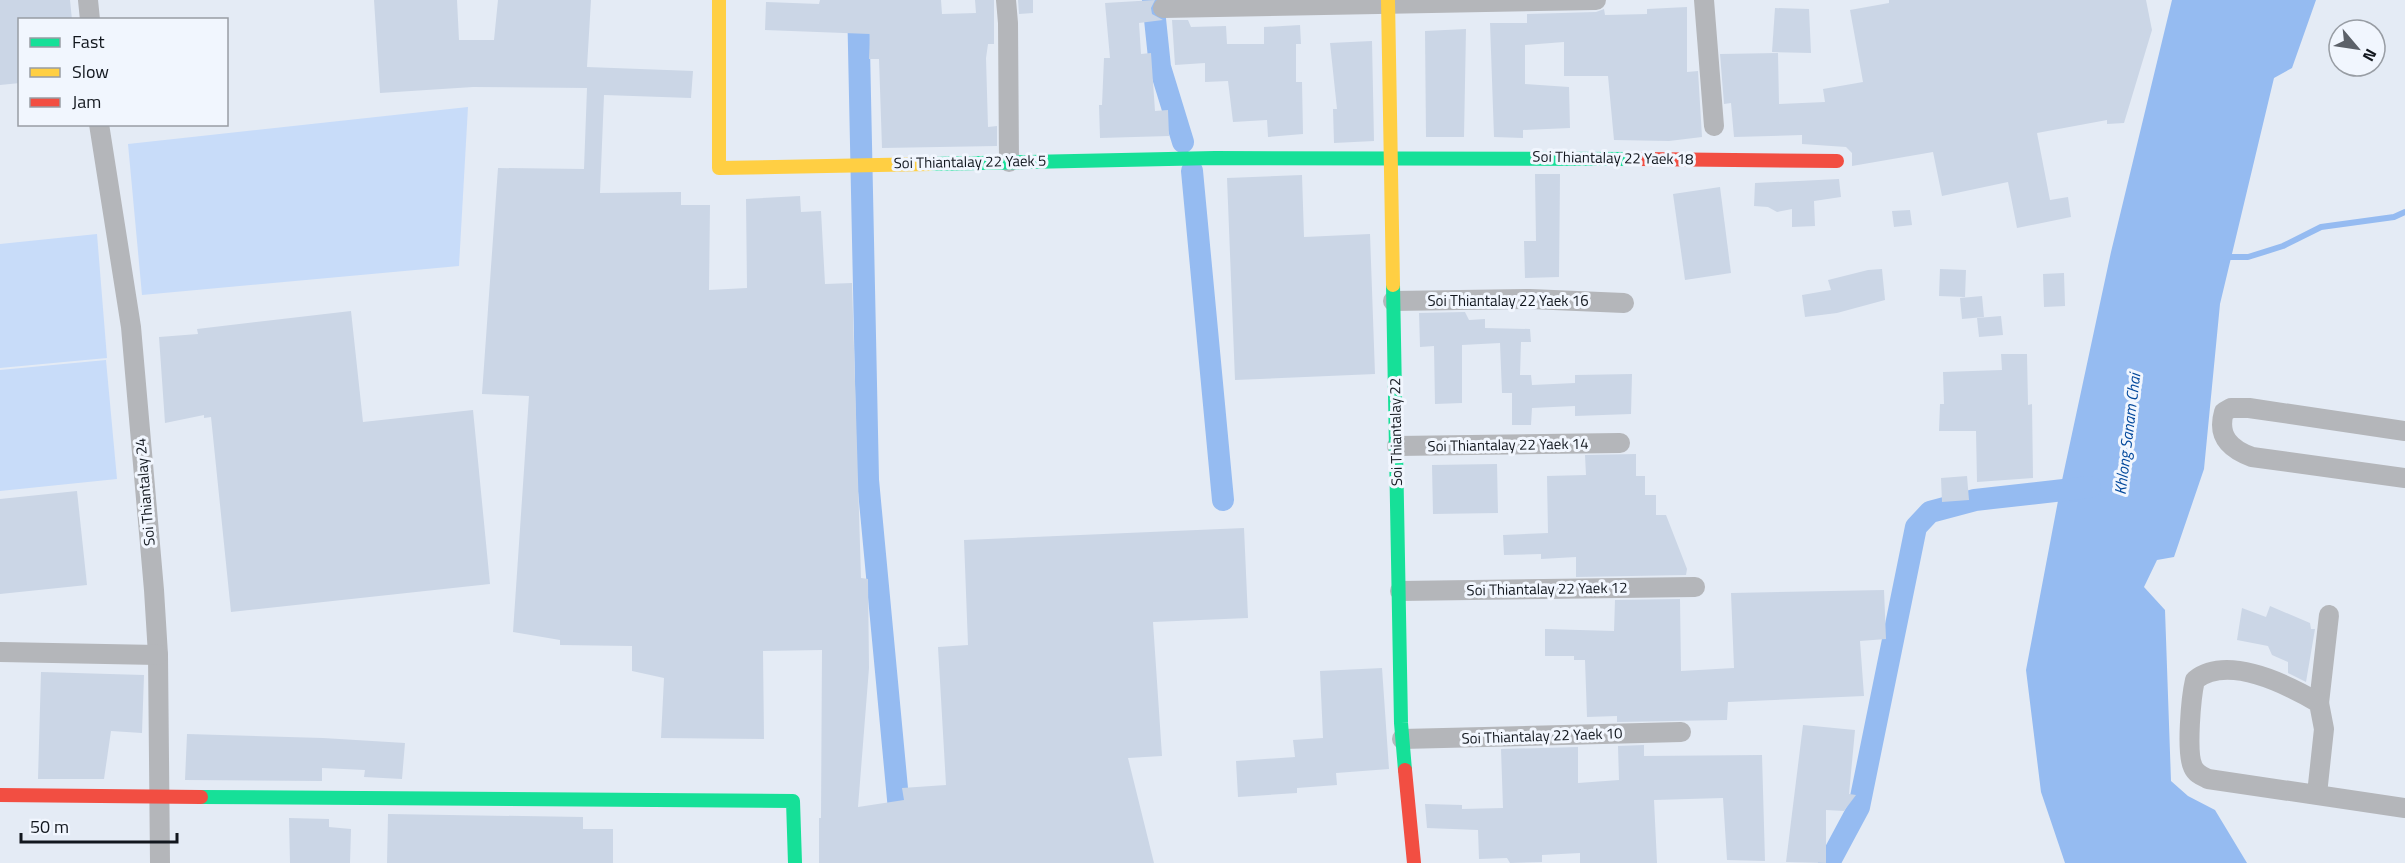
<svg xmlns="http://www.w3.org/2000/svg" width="2405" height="863" font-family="'Titillium Web',sans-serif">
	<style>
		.green { fill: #c8dcf9 }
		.water { fill: #95bbf1 }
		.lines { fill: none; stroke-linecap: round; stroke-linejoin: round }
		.stream { stroke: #95bbf1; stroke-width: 6 }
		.canal { stroke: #95bbf1; stroke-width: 22 }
		.building { fill: #cbd6e6 }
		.street { stroke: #b4b6ba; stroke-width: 20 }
		.fast { stroke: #16e098; stroke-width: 14 }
		.slow { stroke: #ffcf43; stroke-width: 14 }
		.jam { stroke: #f24e42; stroke-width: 14 }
		.labels { text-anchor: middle; stroke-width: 6; stroke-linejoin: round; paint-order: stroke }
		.street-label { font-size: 15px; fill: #12171e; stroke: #f1f6fe }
		.water-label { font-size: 16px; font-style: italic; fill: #01479b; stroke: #f1f6fe }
	</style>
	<rect width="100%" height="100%" fill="#e4ebf5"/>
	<g class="green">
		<polygon points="468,107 459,266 142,295 128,144"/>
		<polygon points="97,234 107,358 0,368 0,244"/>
		<polygon points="106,360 117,479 0,491 0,370"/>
	</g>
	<polygon class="water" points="2172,0 2316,0 2292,68 2274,78 2220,304 2204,469 2174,557 2157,560 2144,587 2165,610 2171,781 2188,796 2215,810 2247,863 2065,863 2041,792 2026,670 2061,485 2111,252"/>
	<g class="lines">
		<polyline class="stream" points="2225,257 2248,257 2283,246 2321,227 2394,217 2405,212"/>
		<g class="canal">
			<polyline points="858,0 868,480 904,863"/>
			<polyline points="1153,0 1160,67 1183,142"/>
			<polyline points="1192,171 1223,500"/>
			<polyline points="1829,863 1859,807 1916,527 1930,512 1975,500 2090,487"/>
		</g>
	</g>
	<g class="building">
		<polygon points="0,0 70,0 72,20 20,20 20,83 0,85"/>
		<polygon points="374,0 457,0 459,40 494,40 498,0 591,0 587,67 693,71 691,98 604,95 600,193 681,192 681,205 710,205 709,290 747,288 746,199 800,196 801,212 821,211 825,284 852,283 861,578 868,579 869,668 858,807 904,800 902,788 946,785 938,647 968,645 964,540 1244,528 1248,618 1153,622 1162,756 1128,758 1154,863 819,863 819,818 821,818 822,650 763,651 764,739 661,738 664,678 632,671 632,646 560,645 560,640 513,632 529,396 482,394 498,168 584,169 587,88 473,87 380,93"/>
		<polygon points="820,0 941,0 942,14 976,13 975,0 994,0 994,44 988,44 986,58 988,127 997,126 997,146 882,148 879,59 869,59 870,34 765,30 766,2 819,4"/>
		<polygon points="1018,0 1033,0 1033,13 1019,14"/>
		<polygon points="1155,0 1151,8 1152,14 1163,20 1139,23 1141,54 1151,53 1155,111 1168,110 1169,136 1100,138 1099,105 1102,105 1104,58 1110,58 1105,3"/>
		<polygon points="1889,0 2146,0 2152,30 2124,123 2107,124 2107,120 2037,133 2050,200 2068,197 2071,217 2017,228 2008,182 1942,196 1933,152 1852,166 1852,153 1846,147 1802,144 1802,135 1734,137 1731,103 1724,104 1720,54 1778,53 1779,104 1825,102 1823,89 1863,82 1850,10 1889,3"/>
		<polygon points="1687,7 1687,72 1698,71 1702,137 1669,141 1614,140 1608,76 1564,76 1564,42 1525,45 1525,84 1569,87 1570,128 1523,130 1523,138 1494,137 1490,23 1527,23 1527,14 1596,12 1604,9 1605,15 1647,14 1647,9"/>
		<polygon points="1775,8 1809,9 1811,53 1772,52"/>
		<polygon points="1172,20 1188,20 1191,27 1226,26 1227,44 1264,44 1264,27 1300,25 1301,44 1296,44 1296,82 1302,82 1303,134 1268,137 1267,120 1233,122 1228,81 1205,82 1205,63 1175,65"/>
		<polygon points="1466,29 1464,137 1426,137 1425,31"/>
		<polygon points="1372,41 1374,141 1334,143 1333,109 1337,109 1330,43"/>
		<polygon points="1535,174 1560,174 1559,277 1525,278 1524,241 1536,241"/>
		<polygon points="1302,175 1304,237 1370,234 1375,374 1235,380 1227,178"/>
		<polygon points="1839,179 1841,197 1814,201 1815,226 1792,227 1792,209 1777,212 1768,207 1754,206 1755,183"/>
		<polygon points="1720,187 1731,273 1685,280 1673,194"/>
		<polygon points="1910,210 1912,225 1894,227 1892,211"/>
		<polygon points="1882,269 1885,300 1837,313 1805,317 1802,295 1831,290 1828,280 1868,270"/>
		<polygon points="1940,269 1966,270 1965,297 1939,296"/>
		<polygon points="2064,273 2065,306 2044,307 2043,274"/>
		<polygon points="1982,296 1984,317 1962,319 1960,298"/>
		<polygon points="351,311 363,422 473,410 490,584 231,612 211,417 204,418 204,415 165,423 159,337 198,334 197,329"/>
		<polygon points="1465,312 1469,320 1485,319 1485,328 1530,329 1531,342 1521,342 1520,375 1531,375 1532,385 1575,383 1575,375 1632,374 1631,414 1575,416 1575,406 1532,408 1531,425 1512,425 1512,393 1502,393 1500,343 1462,345 1462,403 1435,404 1434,346 1420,347 1419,313"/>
		<polygon points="2001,316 2003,335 1979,337 1977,318"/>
		<polygon points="2001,354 2027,354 2028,405 2032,404 2033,478 1977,482 1976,431 1939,431 1940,404 1944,404 1943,372 2002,370"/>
		<polygon points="1636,454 1636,476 1645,476 1645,495 1656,495 1656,515 1666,515 1687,569 1686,575 1576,577 1576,557 1541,559 1541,554 1504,555 1503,535 1548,533 1547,476 1586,475 1585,455"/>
		<polygon points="1497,464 1498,513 1433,514 1432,465"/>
		<polygon points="1967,476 1969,500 1942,502 1941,478"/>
		<polygon points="77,491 87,585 0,594 0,499"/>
		<polygon points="1884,590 1886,639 1860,641 1864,696 1728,702 1727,720 1617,722 1617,716 1587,717 1585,660 1574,660 1574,656 1545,656 1545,629 1614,631 1615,600 1680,599 1681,671 1734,668 1731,593"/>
		<polygon points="2270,606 2310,623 2311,629 2315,629 2306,682 2288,673 2288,662 2272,655 2268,646 2237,640 2242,608 2266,617"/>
		<polygon points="1382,668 1389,769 1336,773 1337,785 1297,788 1297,793 1238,797 1236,761 1295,757 1293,740 1323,738 1320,671"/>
		<polygon points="41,672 144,675 142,733 111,731 104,779 38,779"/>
		<polygon points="1803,725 1855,730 1849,794 1856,795 1844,811 1826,810 1826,863 1786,862"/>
		<polygon points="187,734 323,738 405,743 402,779 364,777 365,770 322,768 322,781 185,780"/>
		<polygon points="1644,745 1644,756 1762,755 1765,861 1727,860 1723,798 1654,800 1657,863 1580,863 1580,853 1542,855 1542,862 1510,863 1507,858 1479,859 1478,830 1427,828 1425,804 1462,805 1462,809 1503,808 1501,749 1578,747 1578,783 1619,780 1618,746"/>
		<polygon points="388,814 583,817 583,829 613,829 613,863 387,863"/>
		<polygon points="289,818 329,819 329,827 351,829 350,863 290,863"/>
	</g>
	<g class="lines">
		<g class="street">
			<polyline points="88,0 90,20"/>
			<polyline points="1006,0 1008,23 1009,162"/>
			<polyline points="1704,0 1714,126"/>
			<polyline points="1163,8 1596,0"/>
			<polyline points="99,124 131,327 154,590 158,655 160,863"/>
			<polyline points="1393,301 1530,299 1624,303"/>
			<path d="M2405,431l-156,-23h-18l-7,4c-7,24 6,37 28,45l153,21"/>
			<polyline points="1397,446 1620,443"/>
			<polyline points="1400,591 1695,587"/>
			<polyline points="0,652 158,655"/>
			<polyline points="2319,703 2329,615"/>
			<polyline points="1402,739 1681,732"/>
			<path d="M2317,794l7,-65 -5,-26c-31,-18 -91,-49 -124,-23 -4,17 -9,73 -2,87 3,7 9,9 15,12l197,29"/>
		</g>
		<g class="fast">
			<polyline points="930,164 1215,158 1640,159"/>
			<polyline points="1393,285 1401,723 1405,770"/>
			<polyline points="201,797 793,801 795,863"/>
		</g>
		<g class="slow">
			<polyline points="719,0 719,168 930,164"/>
			<polyline points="1388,0 1393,285"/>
		</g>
		<g class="jam">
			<polyline points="1640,159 1837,161"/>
			<polyline points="1405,770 1414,863"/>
			<polyline points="0,795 201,797"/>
		</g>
	</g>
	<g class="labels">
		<g class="street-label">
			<text transform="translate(1613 158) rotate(1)" y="5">Soi Thiantalay 22 Yaek 18</text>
			<text transform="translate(970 162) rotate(-1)" y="5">Soi Thiantalay 22 Yaek 5</text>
			<text x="1508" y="306">Soi Thiantalay 22 Yaek 16</text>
			<text transform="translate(1396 432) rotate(-91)" y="5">Soi Thiantalay 22</text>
			<text transform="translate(1508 445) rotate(-1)" y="5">Soi Thiantalay 22 Yaek 14</text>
			<text transform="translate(145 492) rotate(-95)" y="5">Soi Thiantalay 24</text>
			<text transform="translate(1547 589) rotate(-1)" y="5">Soi Thiantalay 22 Yaek 12</text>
			<text transform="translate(1542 736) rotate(-2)" y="5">Soi Thiantalay 22 Yaek 10</text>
		</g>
		<g class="water-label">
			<text transform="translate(2127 434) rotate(-83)" y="6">Khlong Sanam Chai</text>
		</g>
	</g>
	<rect x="18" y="18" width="210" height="108" fill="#f1f6fe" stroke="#989da4" stroke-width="1.5"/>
	<rect x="30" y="38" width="30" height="9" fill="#16e098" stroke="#989da4" stroke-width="1.5"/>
	<text x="72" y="48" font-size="18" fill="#12171e">Fast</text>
	<rect x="30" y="68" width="30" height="9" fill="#ffcf43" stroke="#989da4" stroke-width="1.5"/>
	<text x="72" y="78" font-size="18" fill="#12171e">Slow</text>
	<rect x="30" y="98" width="30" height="9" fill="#f24e42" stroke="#989da4" stroke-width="1.5"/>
	<text x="72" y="108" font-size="18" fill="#12171e">Jam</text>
	<g transform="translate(2357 48) rotate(119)"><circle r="28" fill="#f1f6fe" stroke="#989da4" stroke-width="1.5"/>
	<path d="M0-4.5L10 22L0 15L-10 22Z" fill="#5c6169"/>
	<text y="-9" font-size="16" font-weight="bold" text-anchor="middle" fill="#12171e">N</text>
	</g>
	<path d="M21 833v9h156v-9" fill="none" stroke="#12171e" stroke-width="3"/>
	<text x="30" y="833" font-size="18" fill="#12171e" stroke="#f1f6fe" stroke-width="4.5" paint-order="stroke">50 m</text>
</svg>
